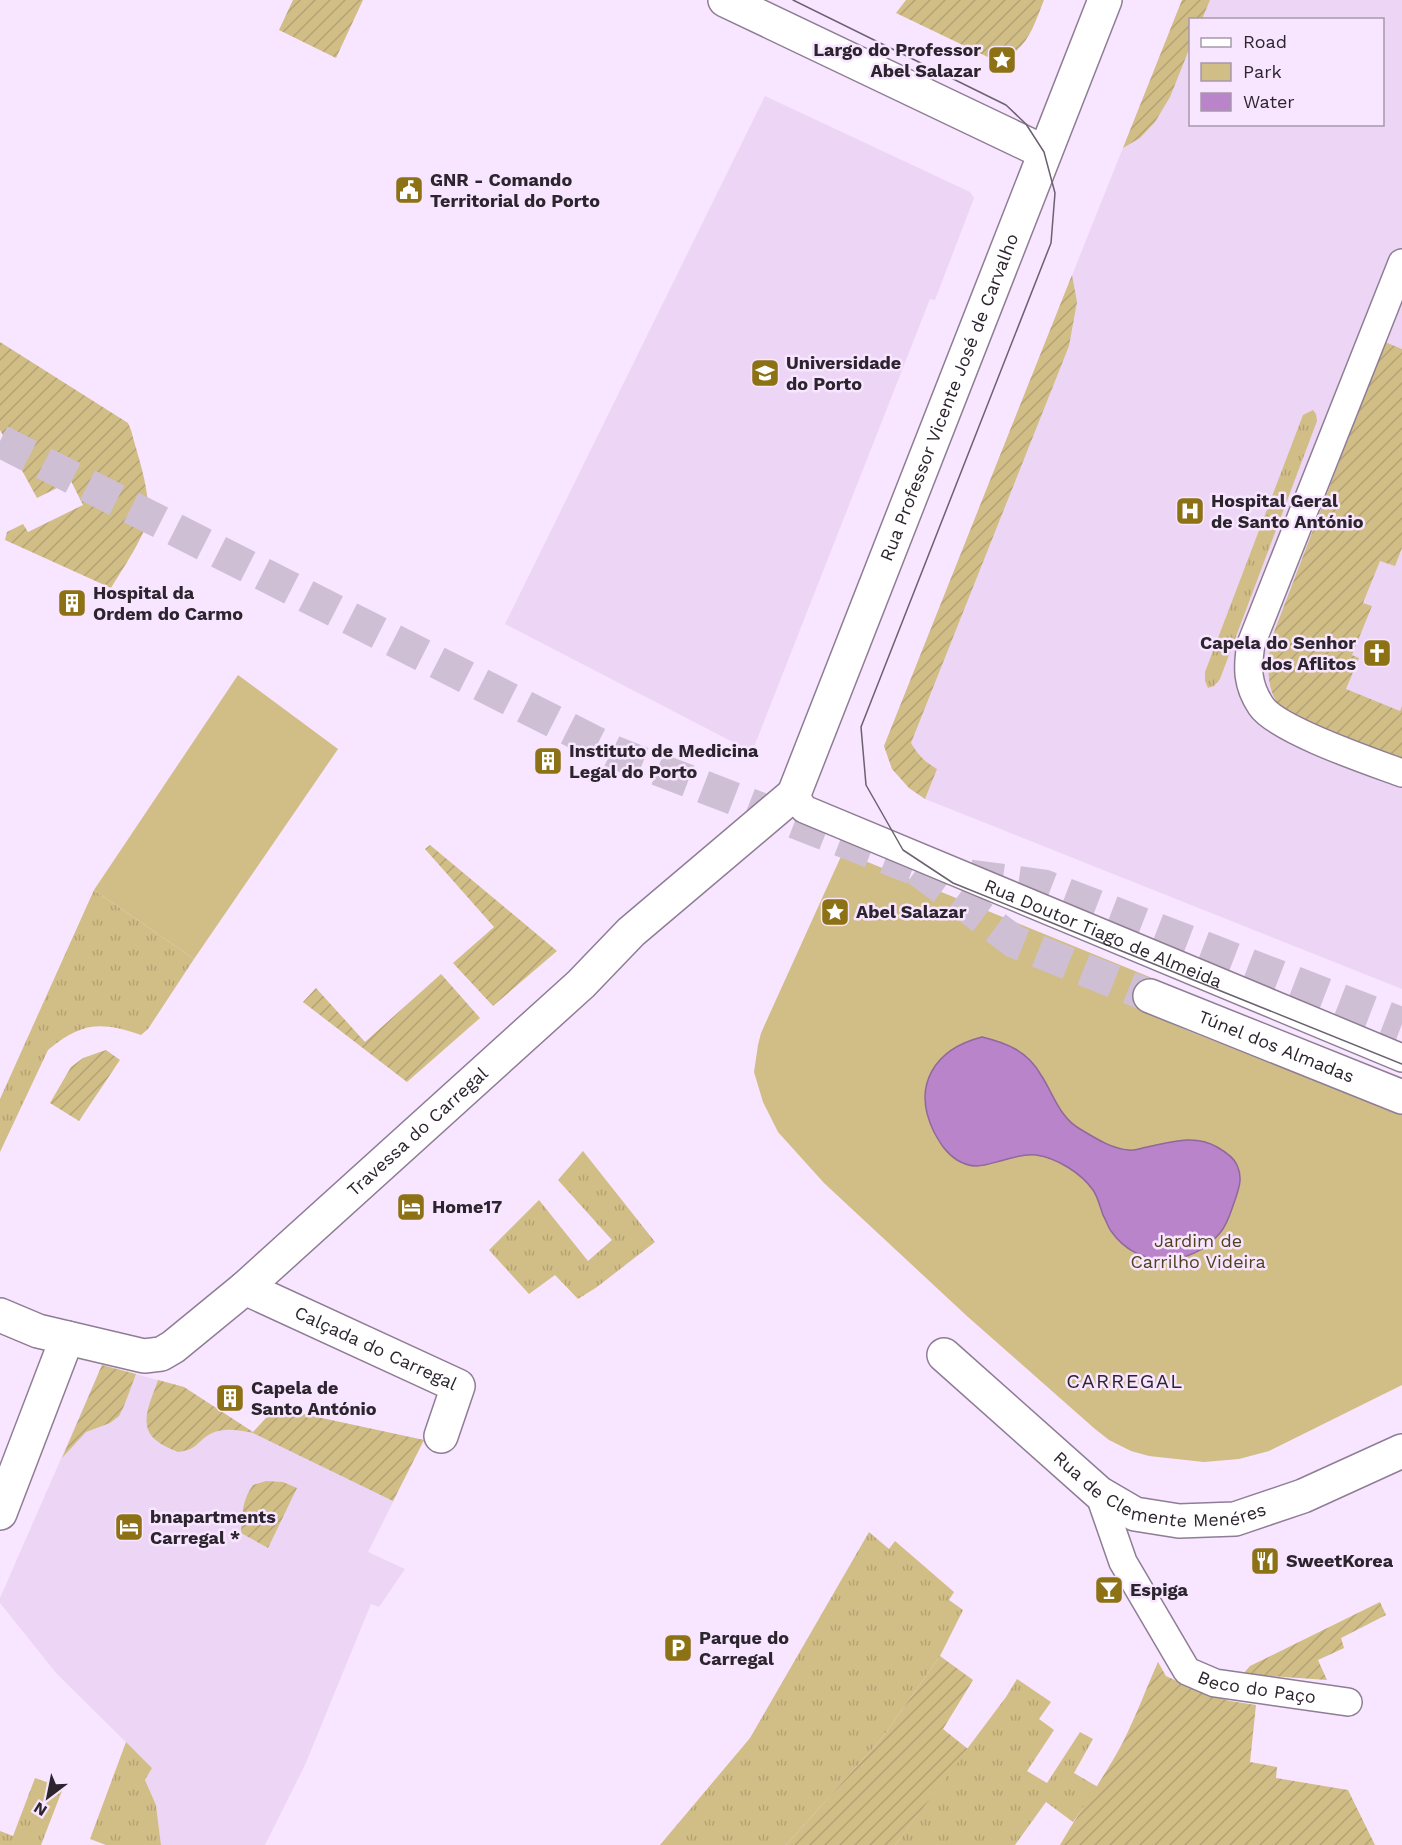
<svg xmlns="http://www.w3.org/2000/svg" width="1402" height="1845" font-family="'Work Sans',sans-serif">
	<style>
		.built { fill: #edd6f5; fill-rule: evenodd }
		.grass { fill: url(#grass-tufts) }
		.park { fill: #d1bd86 }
		.garden { fill: url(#garden-furrows) }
		.water { fill: #ba84cb; stroke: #8f689c; stroke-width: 1.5 }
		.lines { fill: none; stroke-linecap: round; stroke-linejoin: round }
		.secondary-tunnel { stroke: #cfbfd5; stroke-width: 33; stroke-dasharray: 33 16; stroke-linecap: butt }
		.lane-casing { stroke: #8e7d94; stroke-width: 30 }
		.street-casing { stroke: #8e7d94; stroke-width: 36 }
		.secondary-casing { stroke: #8e7d94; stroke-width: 36 }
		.lane { stroke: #fff; stroke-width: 27 }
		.street { stroke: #fff; stroke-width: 33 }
		.secondary { stroke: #fff; stroke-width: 33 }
		.tram { stroke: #6c6170; stroke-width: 1.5 }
		.labels { text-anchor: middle; stroke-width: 5; stroke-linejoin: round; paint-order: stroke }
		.poi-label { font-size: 18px; font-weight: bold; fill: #2c252e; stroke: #f8e5ff; text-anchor: start }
		.street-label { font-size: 18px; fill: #2c252e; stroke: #f8e5ff }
		.park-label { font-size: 18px; fill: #50421c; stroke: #f8e5ff }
		.neighbourhood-label { font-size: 20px; letter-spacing: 1.5px; fill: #2c252e; stroke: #f8e5ff }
	</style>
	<defs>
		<pattern id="grass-tufts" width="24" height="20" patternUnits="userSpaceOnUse" patternTransform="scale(1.5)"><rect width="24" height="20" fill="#d1bd86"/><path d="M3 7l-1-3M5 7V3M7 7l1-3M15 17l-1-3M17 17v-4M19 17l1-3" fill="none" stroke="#b4a274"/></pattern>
		<pattern id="garden-furrows" width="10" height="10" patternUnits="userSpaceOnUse" patternTransform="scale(1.5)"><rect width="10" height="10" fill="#d1bd86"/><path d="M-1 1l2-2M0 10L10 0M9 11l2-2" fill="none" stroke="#b4a274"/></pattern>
	</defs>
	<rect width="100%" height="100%" fill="#f8e5ff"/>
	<g class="built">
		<path d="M1182,0h220v989l-477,-190 -16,-11 -17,-19 -8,-23zM1190,20h192v104h-192z"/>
		<polygon points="765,96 970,192 974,198 935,300 930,299 752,752 505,624"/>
		<polygon points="102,1365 184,1387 253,1432 275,1408 424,1440 368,1552 405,1569 379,1607 371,1604 305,1765 265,1845 161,1845 156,1805 145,1780 152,1768 57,1674 0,1603 0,1598"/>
	</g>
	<g class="grass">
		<polygon points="1313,410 1316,414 1317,421 1220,679 1214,686 1208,688 1205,681 1205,672 1303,415"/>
		<path d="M94,890l100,69 -46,70 -7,6c-40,-14 -60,-13 -93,15l-48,102v-53z"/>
		<polygon points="583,1151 655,1242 597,1287 578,1299 555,1275 529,1294 489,1250 539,1200 588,1261 612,1240 558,1180"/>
		<polygon points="869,1532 889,1549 895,1541 954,1592 949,1600 963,1610 940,1656 882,1738 786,1845 660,1845 750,1738"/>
		<polygon points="1017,1679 1051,1702 1039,1719 1054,1730 1027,1771 1047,1783 1080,1732 1093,1739 1074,1773 1098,1787 1073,1822 1046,1802 1015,1845 895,1845 1006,1697"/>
		<polygon points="126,1742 152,1768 145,1780 156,1805 161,1845 106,1845 90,1839"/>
		<polygon points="35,1778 63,1788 41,1845 0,1845 0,1831 13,1836"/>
	</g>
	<g class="park">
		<polygon points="238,675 338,749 194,959 94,890"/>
		<polygon points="843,852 1157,980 1145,1012 1191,1032 1402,1115 1402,1385 1269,1451 1239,1459 1204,1462 1149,1456 1131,1451 1109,1440 1095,1429 968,1317 824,1183 778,1132 763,1102 754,1072 758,1045 761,1033"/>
	</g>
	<g class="garden">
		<polygon points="293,0 363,0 336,58 279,30"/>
		<path d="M906,0h138c-10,25 -18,56 -50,60l-98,-47z"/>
		<polygon points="1182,0 1210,0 1202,19 1190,20 1190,47 1170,97 1155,122 1140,138 1123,148"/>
		<path d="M1072,275l5,27 -8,44 -158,397c7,12 14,19 26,26l-12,30 -16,-11 -17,-19 -8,-23z"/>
		<path d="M0,342l128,81 3,7c7,27 19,59 17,87 -1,16 -28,56 -37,71l-106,-48 2,-8 16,-8 5,8 55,-27 -12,-24 -34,17 -37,-68z"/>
		<path d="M1385,342l17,7v199l-7,18 -15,-5 -17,42 9,3 -20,49 7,3 -13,31 54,22 2,-5v56l-117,-48c-20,-24 -18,-44 -14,-74z"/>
		<polygon points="430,845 557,951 493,1006 453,963 494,927 425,849"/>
		<polygon points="441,974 480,1018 407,1082 303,1002 316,988 365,1042"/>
		<polygon points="106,1050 120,1060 79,1121 50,1103 71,1067 83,1058"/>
		<polygon points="102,1365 136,1374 124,1406 119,1416 110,1423 86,1432 62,1458"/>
		<path d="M158,1380l26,7 69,45 22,-24 149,32 -31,61 -140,-68c-14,-3 -30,-6 -43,1 -15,9 -11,15 -32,18 -7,-3 -15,-6 -21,-11 -21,-15 -5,-42 1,-61z"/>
		<path d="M266,1481l17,1 14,6 -29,60 -27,-15c1,-18 1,-33 12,-48z"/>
		<polygon points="1380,1602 1386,1615 1341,1638 1344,1648 1318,1660 1327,1680 1243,1674 1250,1666"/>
		<polygon points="940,1656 973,1680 943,1729 968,1749 895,1845 786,1845 882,1738"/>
		<path d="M1158,1662l8,14 32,15 32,10 26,4 -6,57 27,5 -1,11 72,12 27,55h-315c20,-35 44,-67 63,-103 13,-26 23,-53 35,-80z"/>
	</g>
	<path class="water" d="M982,1037c25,6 45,14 59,38 12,18 18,42 39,54 15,9 32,20 49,21 6,1 12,-2 18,-3 24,-5 48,-13 70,0 7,4 17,11 20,18 6,13 2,23 -2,35 -4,11 -7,24 -15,33 -29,35 -82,37 -109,-2 -3,-4 -5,-11 -8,-16 -3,-8 -5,-18 -10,-25 -12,-17 -36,-32 -57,-35 -10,-1 -22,2 -32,5 -17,4 -29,11 -47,0 -11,-7 -17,-17 -23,-28 -23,-47 1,-83 48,-95z"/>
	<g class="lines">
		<g class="secondary-tunnel">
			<polyline points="0,441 616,753 913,868"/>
			<polyline points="917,869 1015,942 1150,996"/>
			<polyline points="970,876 1044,886 1402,1024"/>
		</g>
		<g class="lane-casing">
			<g id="lane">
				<path d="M1402,263l-151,381c-4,24 -4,41 10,62 16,24 111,56 141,67"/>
				<path id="s1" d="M794,794l10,15 598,249"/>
				<path id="s2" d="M1099,1493l24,69 64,109 28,12 133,19"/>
			</g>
		</g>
		<g class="street-casing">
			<g id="street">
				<path id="s3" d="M245,1288l213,98 -17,50"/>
				<path id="s4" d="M0,1315l38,16 106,25 17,-2 12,-7 72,-59 336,-304 50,-52 163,-138"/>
				<path id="s5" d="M944,1355l155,138 36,21 44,7 56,-2 68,-23 99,-45"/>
				<polyline points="0,1513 67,1338"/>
			</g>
		</g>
		<g class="secondary-casing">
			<g id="secondary">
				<polyline points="725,0 1044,152"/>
				<path id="s6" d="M794,794l311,-794"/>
				<path id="s7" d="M1150,996l252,101"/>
			</g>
		</g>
		<use href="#lane" class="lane"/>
		<use href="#street" class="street"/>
		<use href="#secondary" class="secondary"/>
		<polyline class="tram" points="793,0 1006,105 1026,124 1044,152 1055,193 1051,243 861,727 866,785 903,850 953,883 1402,1064"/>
	</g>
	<defs>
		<g id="sight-square" transform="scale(1.5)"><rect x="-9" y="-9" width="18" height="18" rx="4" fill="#8d7115" stroke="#f8e5ff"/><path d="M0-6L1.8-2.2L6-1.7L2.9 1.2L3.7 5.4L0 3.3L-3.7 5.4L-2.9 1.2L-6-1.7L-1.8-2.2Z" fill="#fff"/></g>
		<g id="civic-square" transform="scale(1.5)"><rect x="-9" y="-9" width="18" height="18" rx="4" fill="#8d7115" stroke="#f8e5ff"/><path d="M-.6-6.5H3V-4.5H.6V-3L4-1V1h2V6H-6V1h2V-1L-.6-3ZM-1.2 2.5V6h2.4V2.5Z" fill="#fff"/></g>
		<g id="university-square" transform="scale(1.5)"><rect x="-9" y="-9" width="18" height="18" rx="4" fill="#8d7115" stroke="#f8e5ff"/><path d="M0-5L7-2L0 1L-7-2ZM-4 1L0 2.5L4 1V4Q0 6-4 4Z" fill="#fff"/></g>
		<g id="hospital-square" transform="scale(1.5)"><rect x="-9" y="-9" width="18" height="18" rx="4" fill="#8d7115" stroke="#f8e5ff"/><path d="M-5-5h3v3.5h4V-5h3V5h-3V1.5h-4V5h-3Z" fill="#fff"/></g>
		<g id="building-square" transform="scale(1.5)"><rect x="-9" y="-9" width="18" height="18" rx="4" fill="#8d7115" stroke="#f8e5ff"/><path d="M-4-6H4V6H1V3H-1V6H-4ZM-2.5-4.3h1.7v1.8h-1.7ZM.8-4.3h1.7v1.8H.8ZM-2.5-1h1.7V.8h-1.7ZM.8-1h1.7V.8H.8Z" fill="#fff"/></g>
		<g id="church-square" transform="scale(1.5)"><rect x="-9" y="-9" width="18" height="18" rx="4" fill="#8d7115" stroke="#f8e5ff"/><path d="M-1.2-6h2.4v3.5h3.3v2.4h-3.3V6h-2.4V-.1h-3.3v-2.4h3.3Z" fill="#fff"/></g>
		<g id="hotel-square" transform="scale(1.5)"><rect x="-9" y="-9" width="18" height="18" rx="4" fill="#8d7115" stroke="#f8e5ff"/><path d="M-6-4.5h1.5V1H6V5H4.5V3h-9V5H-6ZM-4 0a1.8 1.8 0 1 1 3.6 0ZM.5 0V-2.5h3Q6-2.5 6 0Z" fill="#fff"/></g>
		<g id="restaurant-square" transform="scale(1.5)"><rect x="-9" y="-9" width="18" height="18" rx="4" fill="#8d7115" stroke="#f8e5ff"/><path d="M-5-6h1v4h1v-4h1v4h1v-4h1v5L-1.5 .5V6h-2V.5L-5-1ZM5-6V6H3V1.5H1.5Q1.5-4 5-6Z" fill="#fff"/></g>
		<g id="bar-square" transform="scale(1.5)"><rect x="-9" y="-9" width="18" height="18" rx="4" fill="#8d7115" stroke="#f8e5ff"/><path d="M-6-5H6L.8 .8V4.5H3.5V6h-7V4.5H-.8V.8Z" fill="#fff"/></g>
		<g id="parking-square" transform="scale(1.5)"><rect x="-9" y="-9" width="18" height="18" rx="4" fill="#8d7115" stroke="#f8e5ff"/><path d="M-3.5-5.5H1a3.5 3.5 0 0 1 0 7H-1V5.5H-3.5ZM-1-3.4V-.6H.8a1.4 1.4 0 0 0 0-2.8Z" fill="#fff"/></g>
	</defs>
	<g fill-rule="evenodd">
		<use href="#sight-square" x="1002" y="60"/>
		<use href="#civic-square" x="409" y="190"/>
		<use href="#university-square" x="765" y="373"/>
		<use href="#hospital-square" x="1190" y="511"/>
		<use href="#building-square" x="72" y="603"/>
		<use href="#church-square" x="1377" y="653"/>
		<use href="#building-square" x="548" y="761"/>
		<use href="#sight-square" x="835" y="912"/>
		<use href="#hotel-square" x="411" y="1207"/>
		<use href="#building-square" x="230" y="1398"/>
		<use href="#hotel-square" x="129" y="1527"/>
		<use href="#restaurant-square" x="1265" y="1561"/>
		<use href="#bar-square" x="1109" y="1590"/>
		<use href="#parking-square" x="678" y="1648"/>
	</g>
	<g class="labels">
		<g class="poi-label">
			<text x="981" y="56" text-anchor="end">Largo do Professor<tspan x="981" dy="21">Abel Salazar</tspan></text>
			<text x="430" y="186">GNR - Comando<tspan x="430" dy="21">Territorial do Porto</tspan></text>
			<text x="786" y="369">Universidade<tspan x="786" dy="21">do Porto</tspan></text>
			<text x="1211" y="507">Hospital Geral<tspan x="1211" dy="21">de Santo António</tspan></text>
			<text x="93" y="599">Hospital da<tspan x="93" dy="21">Ordem do Carmo</tspan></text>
			<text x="1356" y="649" text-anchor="end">Capela do Senhor<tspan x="1356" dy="21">dos Aflitos</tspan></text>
			<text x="569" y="757">Instituto de Medicina<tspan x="569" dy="21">Legal do Porto</tspan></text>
			<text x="856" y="918">Abel Salazar</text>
			<text x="432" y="1213">Home17</text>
			<text x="251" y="1394">Capela de<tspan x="251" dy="21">Santo António</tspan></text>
			<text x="150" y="1523">bnapartments<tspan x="150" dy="21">Carregal *</tspan></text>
			<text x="1286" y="1567">SweetKorea</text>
			<text x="1130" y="1596">Espiga</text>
			<text x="699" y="1644">Parque do<tspan x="699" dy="21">Carregal</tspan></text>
		</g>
		<g class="street-label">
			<text dy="6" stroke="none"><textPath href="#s6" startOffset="426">Rua Professor Vicente José de Carvalho</textPath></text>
			<text dy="6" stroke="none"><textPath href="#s1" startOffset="342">Rua Doutor Tiago de Almeida</textPath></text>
			<text dy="6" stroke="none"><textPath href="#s7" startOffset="136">Túnel dos Almadas</textPath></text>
			<text dy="6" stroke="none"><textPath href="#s4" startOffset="507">Travessa do Carregal</textPath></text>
			<text dy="6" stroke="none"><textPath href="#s3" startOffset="144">Calçada do Carregal</textPath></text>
			<text dy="6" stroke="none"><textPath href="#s5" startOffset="266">Rua de Clemente Menéres</textPath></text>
			<text dy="6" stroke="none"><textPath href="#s2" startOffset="272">Beco do Paço</textPath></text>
		</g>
		<g class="park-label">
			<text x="1198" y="1247">Jardim de<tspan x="1198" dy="21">Carrilho Videira</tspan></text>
		</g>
		<g class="neighbourhood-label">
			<text x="1125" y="1388">CARREGAL</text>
		</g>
	</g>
	<rect x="1189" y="18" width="195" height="108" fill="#f8e5ff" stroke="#a698ab" stroke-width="1.5"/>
	<rect x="1201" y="38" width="30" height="9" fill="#ffffff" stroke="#a698ab" stroke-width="1.5"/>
	<text x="1243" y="48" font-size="18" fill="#2c252e">Road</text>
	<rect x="1201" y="63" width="30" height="18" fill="#d1bd86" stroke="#a698ab" stroke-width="1.5"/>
	<text x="1243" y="78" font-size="18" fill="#2c252e">Park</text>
	<rect x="1201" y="93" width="30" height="18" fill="#ba84cb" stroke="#a698ab" stroke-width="1.5"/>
	<text x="1243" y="108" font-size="18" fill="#2c252e">Water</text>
	<g transform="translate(48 1797) rotate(212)" stroke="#f8e5ff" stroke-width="4.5" paint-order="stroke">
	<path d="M0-4.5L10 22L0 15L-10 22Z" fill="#2c252e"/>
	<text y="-9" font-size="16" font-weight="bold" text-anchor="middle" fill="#2c252e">N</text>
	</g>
</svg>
